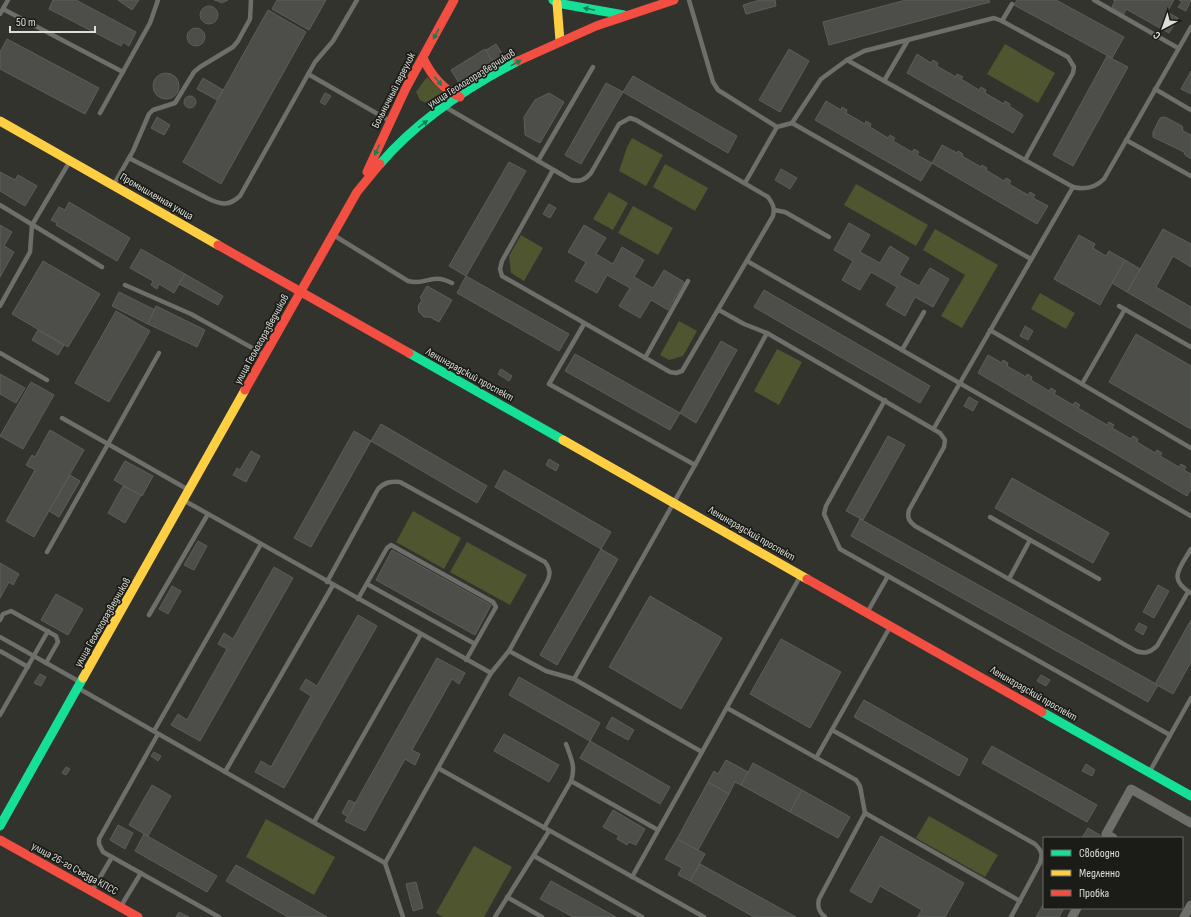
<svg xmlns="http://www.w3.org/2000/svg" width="1191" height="917" font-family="'Sofia Sans Condensed',sans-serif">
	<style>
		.green { fill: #4f552f }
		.building { fill: #4d4e49; stroke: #5d5e5a }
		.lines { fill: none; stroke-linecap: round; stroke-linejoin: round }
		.lane { stroke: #6e6e6b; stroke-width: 4.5 }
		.street { stroke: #6e6e6b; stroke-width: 9 }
		.fast { stroke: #16e098; stroke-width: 9 }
		.slow { stroke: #ffcf43; stroke-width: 9 }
		.jam { stroke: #f24e42; stroke-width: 9 }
		.oneway { fill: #187e58 }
		.labels { text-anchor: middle; stroke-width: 3.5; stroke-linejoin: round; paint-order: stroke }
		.street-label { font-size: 11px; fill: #ddded8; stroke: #1b1c18 }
	</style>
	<rect width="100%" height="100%" fill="#32332d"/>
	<g class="green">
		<polygon points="1005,44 1055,73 1038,103 987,74"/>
		<polygon points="427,77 443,93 443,95 434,101 426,103 420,100 416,92"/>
		<polygon points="632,138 663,155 646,186 619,171 627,147"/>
		<polygon points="665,164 708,188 695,211 653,187"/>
		<polygon points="856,184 928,225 916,246 844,205"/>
		<polygon points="609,192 628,203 613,230 593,219"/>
		<polygon points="633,206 673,228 658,255 618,233"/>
		<polygon points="935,229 998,265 962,328 941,316 965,275 923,250"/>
		<polygon points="521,235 543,248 524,281 511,273 509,256"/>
		<polygon points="1040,293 1075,313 1066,329 1031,309"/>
		<polygon points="679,321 697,331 683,356 669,360 660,355"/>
		<polygon points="777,349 802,362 779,405 754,391"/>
		<polygon points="413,511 461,538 444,569 396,542"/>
		<polygon points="467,542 527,575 510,605 450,572"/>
		<polygon points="929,816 998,855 985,877 916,838"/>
		<polygon points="266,819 335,857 314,895 246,857"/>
		<polygon points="474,846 512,867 484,917 443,917 436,913"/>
	</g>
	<g class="building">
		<polygon points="53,0 76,0 136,32 129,46 123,42 121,46 49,9"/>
		<polygon points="118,0 139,0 132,10"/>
		<polygon points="215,0 214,0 228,0 222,3"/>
		<polygon points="277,0 326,0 309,30 272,9"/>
		<polygon points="760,0 775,0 776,6 746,14 743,5"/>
		<polygon points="906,0 989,0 990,2 829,45 823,22"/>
		<polygon points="1017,0 1056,0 1124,37 1112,58 1014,5"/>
		<polygon points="1113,0 1174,0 1167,12 1178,18 1169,33 1126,9 1124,14 1112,7 1115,1"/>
		<polygon points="1179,0 1191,0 1186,11 1178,7 1182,2"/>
		<circle cx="209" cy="15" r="9"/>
		<polygon points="268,10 306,32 221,184 183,162"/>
		<circle cx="196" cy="37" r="9"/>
		<polygon points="7,39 99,88 85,114 0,69 0,52"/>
		<polygon points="496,44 503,55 492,61 486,50"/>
		<polygon points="485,49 493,62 459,83 451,70"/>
		<polygon points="789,49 809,61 780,112 759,100"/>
		<polygon points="917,54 931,63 933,60 938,63 937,66 956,77 957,74 963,77 961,79 979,90 981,87 986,90 985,93 1004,104 1005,101 1010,104 1009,106 1023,115 1013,133 907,73"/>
		<polygon points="1107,56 1128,67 1073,166 1053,155"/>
		<polygon points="1191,71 1191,94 1181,89"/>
		<circle cx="166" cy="86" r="13"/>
		<polygon points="633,76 737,136 728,153 623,92"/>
		<polygon points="203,78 223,90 217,100 197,89"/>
		<polygon points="606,83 623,92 581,164 565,155"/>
		<polygon points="325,93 331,96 325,105 320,102"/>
		<polygon points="549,93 564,102 540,143 525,135 524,117 535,100"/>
		<circle cx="190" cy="102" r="6"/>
		<polygon points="826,101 841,110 842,107 847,110 846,113 865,124 866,121 871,124 870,127 888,138 890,135 895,138 893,141 912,152 914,149 919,152 917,155 932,163 921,181 815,120"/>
		<polygon points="157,117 170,125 164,135 151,128"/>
		<polygon points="1165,117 1182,126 1183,131 1191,135 1191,159 1185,155 1184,152 1153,137 1153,132 1160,118"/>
		<polygon points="942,145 957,153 958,151 963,154 962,156 981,167 982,165 987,168 986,170 1004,181 1006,178 1011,181 1009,184 1028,195 1030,192 1035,195 1033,198 1048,206 1037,224 932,163"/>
		<polygon points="509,162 526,171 466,276 449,266"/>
		<polygon points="781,169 797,178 790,189 775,180"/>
		<polygon points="0,172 15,180 18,175 37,186 25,206 0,191"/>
		<polygon points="69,202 130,238 117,261 56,225 57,223 51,220 59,207 65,210"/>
		<polygon points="549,204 556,208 550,218 543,214"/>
		<polygon points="849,223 870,235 860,252 880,263 890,246 909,258 899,275 919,286 930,268 949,279 933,307 915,297 905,316 886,305 897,287 871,272 860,290 842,280 853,261 834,250"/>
		<polygon points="0,225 12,232 4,246 14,252 0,277"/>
		<polygon points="584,225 606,238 596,254 613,264 622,247 644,260 634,277 653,288 664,270 684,282 668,310 651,300 640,318 619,306 630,288 607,275 597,293 575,281 586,262 568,252"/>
		<polygon points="1163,229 1191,244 1191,267 1173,256 1156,287 1191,307 1191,329 1127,292"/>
		<polygon points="1079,235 1095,244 1093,248 1106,256 1109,251 1125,260 1100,305 1054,279"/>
		<polygon points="141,249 185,274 174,293 159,284 157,289 151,285 153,281 130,268"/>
		<polygon points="1125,260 1140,269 1127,292 1112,283"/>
		<polygon points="43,261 100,294 68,347 12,314"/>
		<polygon points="185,274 223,296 218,305 179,284"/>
		<polygon points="466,276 569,334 559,351 457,293"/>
		<polygon points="427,286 452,300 439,322 430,317 424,317 419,312 418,306 422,300 420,298"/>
		<polygon points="764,290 930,386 920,403 754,307"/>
		<polygon points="119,292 155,310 148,324 112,306"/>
		<polygon points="156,306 205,330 197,347 148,324"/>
		<polygon points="116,311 150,331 109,402 75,383"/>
		<polygon points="1025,326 1033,331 1028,340 1020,336"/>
		<polygon points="38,330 64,345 58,355 32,340"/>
		<polygon points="1136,334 1191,366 1191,429 1109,382"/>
		<polygon points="721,341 737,350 696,423 680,413"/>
		<polygon points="575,354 680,413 670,430 565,371"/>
		<polygon points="988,355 1002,363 1003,360 1008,363 1007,366 1026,377 1027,374 1032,377 1031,380 1049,391 1051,388 1056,391 1054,394 1073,405 1075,402 1080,405 1078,408 1107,425 1109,422 1114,425 1112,428 1131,439 1133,436 1138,439 1137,442 1155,453 1157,450 1162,453 1160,456 1179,467 1181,464 1186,467 1184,470 1191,474 1191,489 1187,496 978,373"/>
		<polygon points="501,369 512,376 509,381 498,374"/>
		<polygon points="0,374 25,388 16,403 0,394"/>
		<polygon points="31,382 54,395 23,449 0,436"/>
		<polygon points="969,397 978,402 973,411 964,406"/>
		<polygon points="381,424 487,486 477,503 371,441"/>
		<polygon points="50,430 84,450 34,537 6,521 35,470 26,465 32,455 35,457"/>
		<polygon points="354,431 371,441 311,547 294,538"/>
		<polygon points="888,436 905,445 863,520 846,511"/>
		<polygon points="251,451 260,456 246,482 233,475 237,468 240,470"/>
		<polygon points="549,459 559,465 556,471 546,465"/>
		<polygon points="125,461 153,476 142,496 114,480"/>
		<polygon points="504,470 611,532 601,549 495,487"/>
		<polygon points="70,475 80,481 59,517 49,511"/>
		<polygon points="1012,478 1109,533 1093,563 995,508"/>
		<polygon points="123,486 141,495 125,523 108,513"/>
		<polygon points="860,519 1158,685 1148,702 851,536"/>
		<polygon points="198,541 207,546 194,570 184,565"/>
		<polygon points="601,549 618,559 557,665 540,655"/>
		<polygon points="392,550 491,605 475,635 376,580"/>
		<polygon points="0,563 19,574 13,585 9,582 0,598"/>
		<polygon points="274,567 293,578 200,741 171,725 178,714 187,720 227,649 218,644 224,633 233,639"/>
		<polygon points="1158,585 1169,591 1154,618 1143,612"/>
		<polygon points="172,586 181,591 168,614 159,609"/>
		<polygon points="56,594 83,609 68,635 41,620"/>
		<polygon points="650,596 722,638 681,709 609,667"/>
		<polygon points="358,615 377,626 284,788 255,772 261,761 271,767 311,696 300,689 306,679 317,686"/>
		<polygon points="1191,620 1191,662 1173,694 1155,684"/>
		<polygon points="1139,623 1147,627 1143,635 1135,630"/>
		<polygon points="781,639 841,672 810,728 750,694"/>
		<polygon points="437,658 465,673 459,684 452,679 412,750 420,754 415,765 405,759 365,831 345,821"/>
		<polygon points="40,674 46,677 41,686 34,683"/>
		<polygon points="1041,675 1050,680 1046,686 1037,681"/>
		<polygon points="519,677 600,723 590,741 509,695"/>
		<polygon points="864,700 968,759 959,776 854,717"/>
		<polygon points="612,717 634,730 628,740 606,728"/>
		<polygon points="504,734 559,765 549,782 494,751"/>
		<polygon points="590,741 670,787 660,804 580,758"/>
		<polygon points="992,746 1097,805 1087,822 982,763"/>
		<polygon points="154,752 161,756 158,761 151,756"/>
		<polygon points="726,760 748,772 741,785 735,782 729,794 708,782 714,771 718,774"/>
		<polygon points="753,763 802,790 790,812 741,785"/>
		<polygon points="1086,764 1095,770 1092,776 1082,771"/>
		<polygon points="66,767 70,769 66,775 62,773"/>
		<polygon points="708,782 729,794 698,850 677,839"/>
		<polygon points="152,785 171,796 148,836 129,825"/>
		<polygon points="802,790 850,817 838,838 790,812"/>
		<polygon points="349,800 355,803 348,817 342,813"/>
		<polygon points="613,810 645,829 636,845 629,842 627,845 617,839 619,836 603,827"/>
		<polygon points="118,825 133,833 125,849 110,840"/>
		<polygon points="1088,828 1105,838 1082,838"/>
		<polygon points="144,834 217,876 207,892 135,851"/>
		<polygon points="881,836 964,883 945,917 917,917 922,910 880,886 871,903 850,891"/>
		<polygon points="677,839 705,854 690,881 678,875 682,868 665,859"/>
		<polygon points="700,864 796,917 754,917 690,881"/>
		<polygon points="236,865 327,917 288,917 248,894 226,881"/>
		<polygon points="551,881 616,917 573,917 540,899"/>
		<polygon points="416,882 423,908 413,911 406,884"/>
		<polygon points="1044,903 1044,908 1064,908 1059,917 1036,917"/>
		<polygon points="179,912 189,917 176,917"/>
	</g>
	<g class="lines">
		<g class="lane">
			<polyline points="689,0 713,82 718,90 777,127"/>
			<polyline points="1094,0 1178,48"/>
			<polyline points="3,9 123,72"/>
			<polyline points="0,14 8,0"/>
			<polyline points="1002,21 1012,4"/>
			<polyline points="847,60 1073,187"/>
			<polyline points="308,74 390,121"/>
			<polyline points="884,81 908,40"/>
			<polyline points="1155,89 1191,110"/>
			<path d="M447,108l124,72c9,2 14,0 20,-7l28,-49 11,-6 6,2 132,77c5,7 7,11 5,19l-91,155 -6,2 -6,-1 -168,-96 -2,-7 2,-8 51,-91"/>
			<polyline points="100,113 150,23 158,0"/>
			<polyline points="792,123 1031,259"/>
			<polyline points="1126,140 1191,176"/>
			<path d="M129,158l80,41c13,6 20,7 31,-3l75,-134 18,-21 24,-41"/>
			<polyline points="538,161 593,67"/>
			<polyline points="745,183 777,127 792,123 821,79 847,60 864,51 994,18 1002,21 1068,57 1074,67 1073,73 1025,160"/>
			<polyline points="114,184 133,151 149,114 153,110 175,103 194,72 200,67 233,47 238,41 250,19 251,0"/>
			<polyline points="0,205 102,267"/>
			<polyline points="774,210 785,212 829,237"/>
			<path d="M335,236l73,45c19,5 22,-9 44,2"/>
			<polyline points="747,261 1191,516"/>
			<polyline points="125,285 191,314 265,355"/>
			<polyline points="0,306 30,252 32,225 70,161"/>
			<polyline points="1119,306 1191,347"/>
			<path d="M719,310l25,14 23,9 173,100 5,7 -1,7 -35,63c-2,8 0,11 6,16l221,125c9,3 13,2 21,-5l31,-54"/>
			<polyline points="990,330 1191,448"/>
			<polyline points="902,350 924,312"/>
			<polyline points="0,353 47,380"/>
			<polyline points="159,353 108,444 187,489"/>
			<polyline points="645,358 688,281"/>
			<polyline points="1082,384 1125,309"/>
			<polyline points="885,400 826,506 824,514 840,549 1170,735"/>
			<path d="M934,428l139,-241c12,3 22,1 31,-8l87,-152"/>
			<polyline points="695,465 767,333"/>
			<polyline points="185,501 491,673 509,651 546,671 574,679 695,465 549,384 584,324"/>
			<polyline points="990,517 1099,579"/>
			<path d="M1191,549c-11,19 -24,30 0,44"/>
			<polyline points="47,552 108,444 62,418"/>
			<polyline points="1009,579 1030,540"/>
			<path d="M327,582l51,-93c7,-7 13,-8 22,-7l145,80c5,7 6,12 2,20l-38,69"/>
			<polyline points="367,584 475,644"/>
			<polyline points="358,599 387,548 391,545 493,602 496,607 466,660"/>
			<polyline points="868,611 888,576"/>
			<polyline points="149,615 208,514"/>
			<polyline points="0,620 3,614 11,611 56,636 58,642 46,663"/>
			<polyline points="0,637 80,682"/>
			<polyline points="0,651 28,667"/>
			<polyline points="574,679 702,752"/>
			<polyline points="78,688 385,863 403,917"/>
			<path d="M727,708l129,72 4,6 5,27 -46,86c-2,8 0,13 6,18"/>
			<polyline points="0,715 48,631"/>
			<path d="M832,730l203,114c7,7 8,10 5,19l-29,54"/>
			<polyline points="154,731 261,544"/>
			<polyline points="158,734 99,839 99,844 103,852 219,917"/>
			<path d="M566,744c5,14 10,23 5,37"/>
			<polyline points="816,758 890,627"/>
			<polyline points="438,768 704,917"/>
			<polyline points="1150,771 1191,698"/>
			<polyline points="225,772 333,585"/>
			<polyline points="865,813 1020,901"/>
			<polyline points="314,822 421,634"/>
			<polyline points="544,828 571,781 658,830"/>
			<polyline points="534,856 642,917"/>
			<polyline points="385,863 491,673"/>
			<polyline points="632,877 801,575"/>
			<polyline points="92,891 112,857"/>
			<polyline points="507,897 542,917"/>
			<polyline points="121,906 141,873"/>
			<polyline points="495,917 549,831"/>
		</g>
		<g class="street">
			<polyline points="1113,838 1106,834 1131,789 1191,823"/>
			<polyline points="1072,917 1077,908"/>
			<polyline points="1184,917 1191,905"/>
		</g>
		<g class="fast">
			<polyline points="553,0 557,3 624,15"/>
			<path d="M380,164c37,-43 88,-77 138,-103"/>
			<polyline points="409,353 563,440"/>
			<polyline points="1042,712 1191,796"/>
			<polyline points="0,826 83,678"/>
		</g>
		<g class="slow">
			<polyline points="557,3 560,41"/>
			<polyline points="0,121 218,245"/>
			<polyline points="563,440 807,579"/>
			<polyline points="83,678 245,390"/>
		</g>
		<g class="jam">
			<path d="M423,58c8,17 19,31 37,39"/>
			<polyline points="518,61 596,26 674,0"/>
			<polyline points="367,172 406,88 454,0"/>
			<polyline points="218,245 409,353"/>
			<polyline points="245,390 357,192 380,164"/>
			<polyline points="807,579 1042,712"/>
			<polyline points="0,840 138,917"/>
		</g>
	</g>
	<defs><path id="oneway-solid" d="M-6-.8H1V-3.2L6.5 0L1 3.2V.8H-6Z"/></defs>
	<g class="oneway">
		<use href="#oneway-solid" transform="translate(589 9) rotate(-169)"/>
		<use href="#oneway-solid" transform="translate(436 34) rotate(119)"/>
		<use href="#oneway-solid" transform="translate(516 63) rotate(-29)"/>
		<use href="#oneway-solid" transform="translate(438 81) rotate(50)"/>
		<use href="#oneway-solid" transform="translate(423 124) rotate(-37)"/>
		<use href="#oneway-solid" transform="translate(377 150) rotate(115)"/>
	</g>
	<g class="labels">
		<g class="street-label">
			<text transform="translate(471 78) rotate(-32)" y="4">улица Геологоразведчиков</text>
			<text transform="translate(393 90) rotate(-63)" y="4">Больничный переулок</text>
			<text transform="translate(157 196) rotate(30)" y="4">Промышленная улица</text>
			<text transform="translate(261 339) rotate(-61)" y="4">улица Геологоразведчиков</text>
			<text transform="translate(470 374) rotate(29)" y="4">Ленинградский проспект</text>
			<text transform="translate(752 533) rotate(30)" y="4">Ленинградский проспект</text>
			<text transform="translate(102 622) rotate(-60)" y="4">улица Геологоразведчиков</text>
			<text transform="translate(1034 693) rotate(30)" y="4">Ленинградский проспект</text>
			<text transform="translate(75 868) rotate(29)" y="4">улица 26-го Съезда КПСС</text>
		</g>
	</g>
	<rect x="1043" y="837" width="140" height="72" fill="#1b1c18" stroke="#696a65"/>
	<rect x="1051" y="850" width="20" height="6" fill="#16e098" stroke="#696a65"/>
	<text x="1079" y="857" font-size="12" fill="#ddded8">Свободно</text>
	<rect x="1051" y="870" width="20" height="6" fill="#ffcf43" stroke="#696a65"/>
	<text x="1079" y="877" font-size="12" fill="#ddded8">Медленно</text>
	<rect x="1051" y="890" width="20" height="6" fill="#f24e42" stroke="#696a65"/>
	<text x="1079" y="897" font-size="12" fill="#ddded8">Пробка</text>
	<g transform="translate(1163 28) rotate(221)" stroke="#1b1c18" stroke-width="3" paint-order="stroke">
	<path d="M0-3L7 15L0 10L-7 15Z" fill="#ddded8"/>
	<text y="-6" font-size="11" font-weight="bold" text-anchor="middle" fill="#ddded8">С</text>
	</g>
	<path d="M10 26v6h85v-6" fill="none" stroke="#ddded8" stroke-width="2"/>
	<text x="16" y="26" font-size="12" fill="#ddded8" stroke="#1b1c18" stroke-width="3" paint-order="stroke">50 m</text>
</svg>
